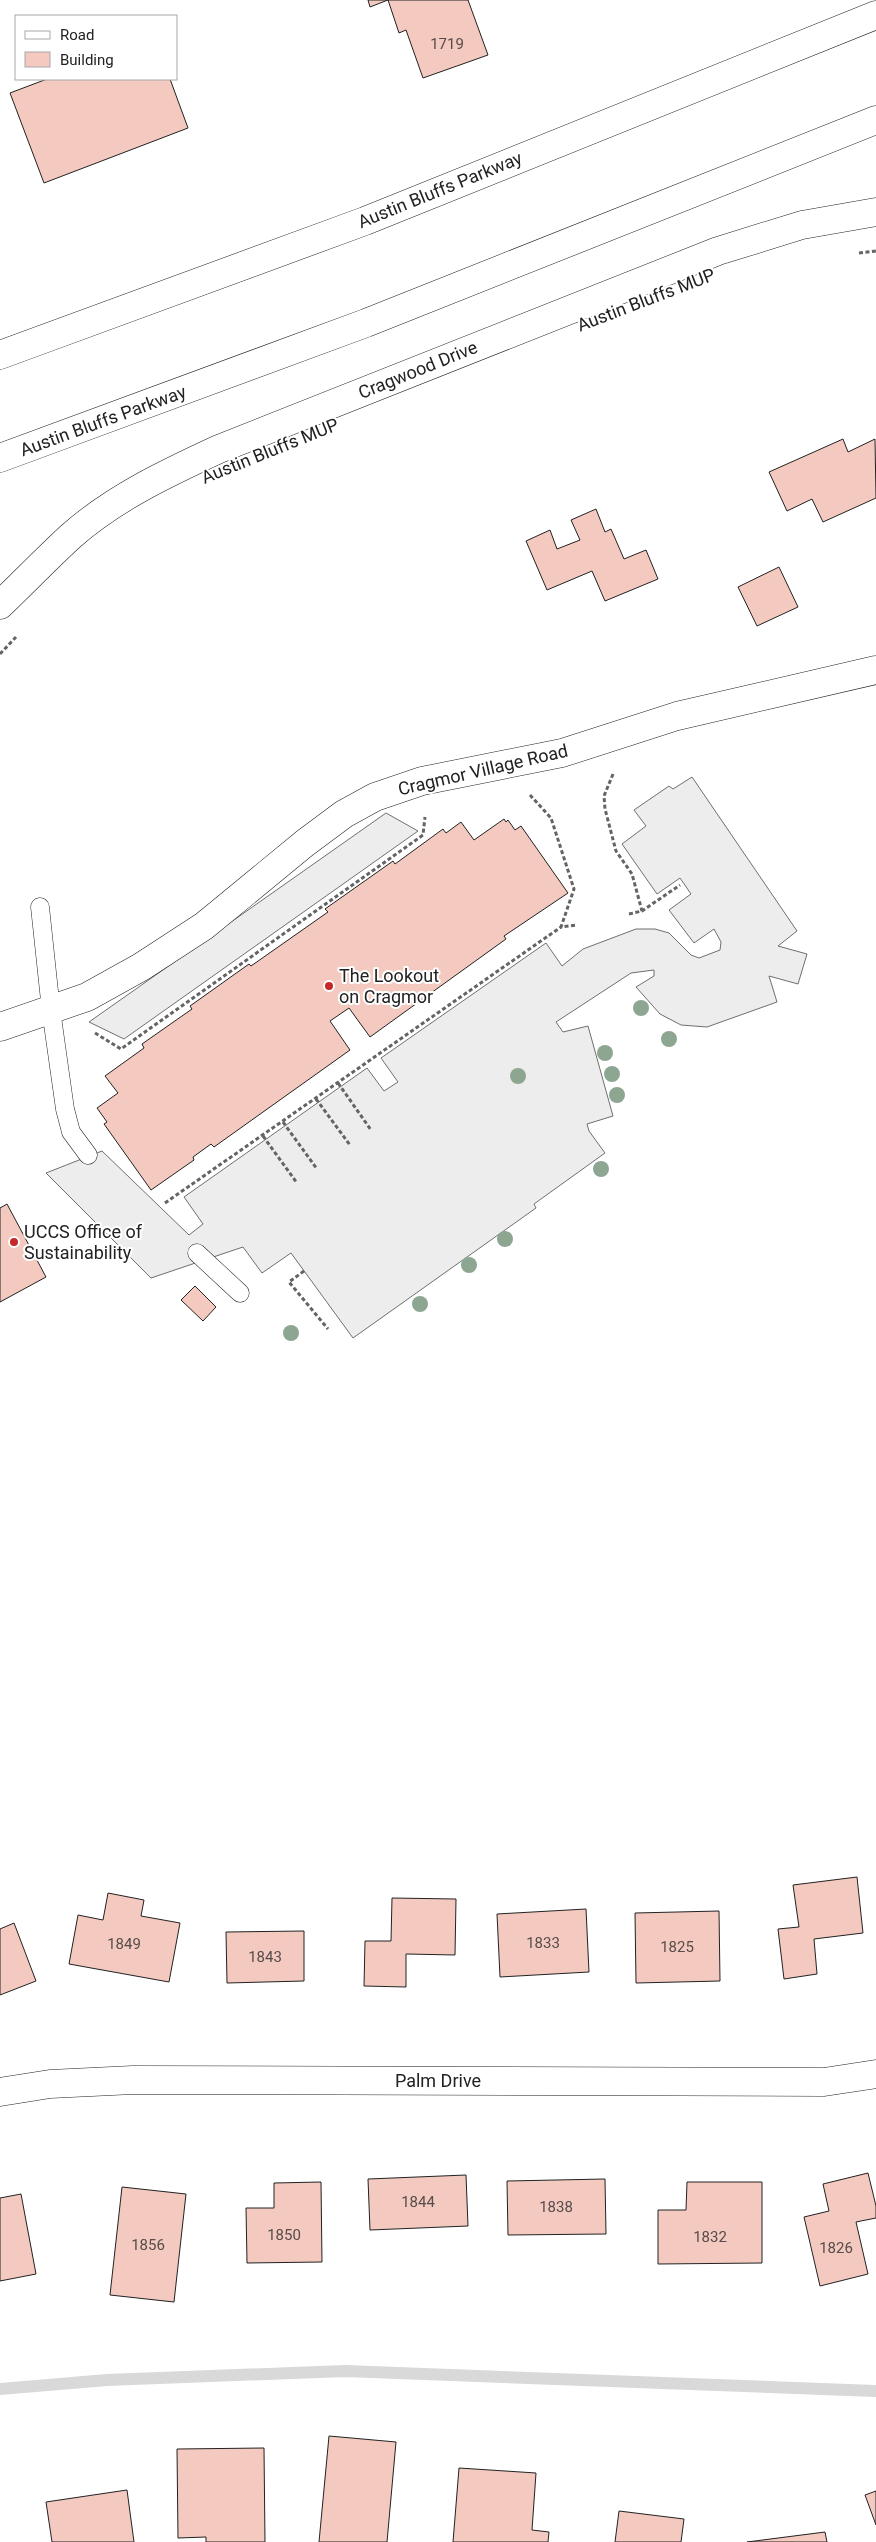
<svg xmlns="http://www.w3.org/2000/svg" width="876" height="2542" font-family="Roboto,sans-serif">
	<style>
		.parking { fill: #ededed; stroke: #6f6f6f }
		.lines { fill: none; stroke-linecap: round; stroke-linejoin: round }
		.stream { stroke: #d9d9d9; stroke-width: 12 }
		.building { fill: #f3c9c0; stroke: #222 }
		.service-casing { stroke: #222; stroke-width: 19 }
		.minor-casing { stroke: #222; stroke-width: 29 }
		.primary-casing { stroke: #222; stroke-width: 29 }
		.path { stroke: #646464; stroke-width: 3; stroke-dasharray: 4 2.5; stroke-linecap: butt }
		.service { stroke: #fff; stroke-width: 18 }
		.minor { stroke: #fff; stroke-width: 28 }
		.primary { stroke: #fff; stroke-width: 28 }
		.tree { fill: #8da692 }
		.poi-dot { fill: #c62828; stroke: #fff; stroke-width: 2 }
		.labels { text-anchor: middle; stroke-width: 4; stroke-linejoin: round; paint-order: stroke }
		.number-label { font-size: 15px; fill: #564c4a }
		.street-label { font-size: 18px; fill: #222; stroke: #fff }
		.poi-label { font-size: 18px; fill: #222; stroke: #fff; text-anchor: start }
	</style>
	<rect width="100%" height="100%" fill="#fff"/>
	<g class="parking">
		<polygon points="692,777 797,931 778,946 807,954 798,984 769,976 777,1002 707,1027 681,1025 660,1014 636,987 654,976 654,970 631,973 556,1022 563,1032 588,1026 613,1116 587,1124 589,1131 605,1153 534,1204 536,1208 353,1338 291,1253 262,1273 243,1247 151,1278 46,1173 102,1151 189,1235 203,1224 184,1197 367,1068 384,1091 398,1082 381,1058 546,943 562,966 583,949 636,929 655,929 669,933 691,955 699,958 720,950 721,942 714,929 694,943 669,910 691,894 680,878 657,894 622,844 646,826 634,810 669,786 673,789"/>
		<polygon points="386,813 418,831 124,1039 89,1022"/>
	</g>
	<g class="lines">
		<polyline class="stream" points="0,2389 107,2380 345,2371 876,2391"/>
	</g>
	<g class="building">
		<polygon points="368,0 468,0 488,55 423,78 406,30 399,33 388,0 370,7"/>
		<polygon points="47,79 170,79 188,128 44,183 10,93"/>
		<polygon points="843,439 848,452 875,439 876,498 823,522 812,499 787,511 769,472"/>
		<polygon points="596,509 605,532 611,529 624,559 646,550 658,579 605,601 592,571 547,590 526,541 550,530 557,549 580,540 571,520"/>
		<polygon points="779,567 798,607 757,626 738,587"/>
		<polygon points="504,819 506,822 508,820 515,830 521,826 568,893 504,936 506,939 370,1037 349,1008 330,1021 350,1050 214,1147 211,1144 193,1157 194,1160 151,1190 104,1124 107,1122 97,1108 118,1093 105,1076 144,1048 142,1044 192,1009 190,1006 249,964 251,966 328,912 325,909 393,861 395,864 443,829 446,833 461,822 474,840"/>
		<polygon points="7,1204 46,1277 0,1302 0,1208"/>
		<polygon points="195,1286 216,1307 203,1321 181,1300"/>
		<polygon points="857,1877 863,1933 814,1939 817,1974 784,1979 778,1929 799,1927 793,1885"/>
		<polygon points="108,1893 144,1900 141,1916 180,1923 169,1982 69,1964 78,1915 103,1920"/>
		<polygon points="392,1898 456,1899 455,1955 406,1954 406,1987 364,1986 365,1941 391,1941"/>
		<polygon points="586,1909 589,1972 500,1977 497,1914"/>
		<polygon points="719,1911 720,1981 636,1983 635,1913"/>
		<polygon points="14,1923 36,1981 0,1995 0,1929"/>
		<polygon points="304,1931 304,1981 227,1983 226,1932"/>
		<polygon points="868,2173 876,2206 876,2218 856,2222 868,2274 820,2286 804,2217 829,2211 823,2184"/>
		<polygon points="466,2175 468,2226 370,2230 368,2179"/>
		<polygon points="605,2179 606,2234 508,2235 507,2181"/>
		<polygon points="321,2182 322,2262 247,2263 246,2208 274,2208 274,2183"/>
		<polygon points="687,2182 762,2182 762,2263 658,2264 658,2210 686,2210"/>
		<polygon points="122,2187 186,2194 174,2302 110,2295"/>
		<polygon points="21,2194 36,2274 0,2281 0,2198"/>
		<polygon points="329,2436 396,2442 387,2542 319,2542"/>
		<polygon points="264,2448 265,2542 206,2542 206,2537 178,2538 177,2449"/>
		<polygon points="459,2468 536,2473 532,2530 549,2532 548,2542 453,2542"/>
		<polygon points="127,2490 134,2542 52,2542 46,2502"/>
		<polygon points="876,2491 876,2525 865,2495"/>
		<polygon points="619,2511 684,2519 681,2542 615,2542"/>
		<polygon points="825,2532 827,2542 747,2542"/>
	</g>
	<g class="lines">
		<g class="service-casing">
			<g id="service">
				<polyline points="40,907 51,1010 65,1109 71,1132 88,1155"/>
				<polyline points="197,1253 240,1293"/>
			</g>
		</g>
		<g class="minor-casing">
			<g id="minor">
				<path d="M0,605c24,-23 47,-47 71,-69 43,-38 96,-63 148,-87l499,-198 84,-26 74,-13"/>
				<polyline points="0,1027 87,997 141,967 204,926 305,843 344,814 375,797 422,781 562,753 677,716 876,670"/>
				<polyline points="0,2092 50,2084 133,2080 824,2082 876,2074"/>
			</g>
		</g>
		<g class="primary-casing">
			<g id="primary">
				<polyline points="0,355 365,221 876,15"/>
				<polyline points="0,458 366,323 876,120"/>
			</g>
		</g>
		<g class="path">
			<polyline points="859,253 876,251"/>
			<polyline points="0,654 16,637"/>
			<polyline points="613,774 604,796 605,809 616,851 632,874 642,911"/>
			<polyline points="530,795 551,818 574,889 561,927 577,925"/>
			<polyline points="629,914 642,911 680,885"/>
			<polyline points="95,1033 121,1049 423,835 425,817"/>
			<polyline points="338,1083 371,1130"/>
			<polyline points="316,1099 350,1145"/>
			<polyline points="283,1122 317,1169"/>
			<polyline points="263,1136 297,1183"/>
			<polyline points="165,1203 561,927"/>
			<polyline points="304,1271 289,1282 328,1329"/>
		</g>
		<use href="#service" class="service"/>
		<use href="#minor" class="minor"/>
		<use href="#primary" class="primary"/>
	</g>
	<g class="tree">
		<circle cx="641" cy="1008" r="8"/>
		<circle cx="669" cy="1039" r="8"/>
		<circle cx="605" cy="1053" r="8"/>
		<circle cx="612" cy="1074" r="8"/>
		<circle cx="518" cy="1076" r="8"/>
		<circle cx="617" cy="1095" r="8"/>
		<circle cx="601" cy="1169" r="8"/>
		<circle cx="505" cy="1239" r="8"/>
		<circle cx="469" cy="1265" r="8"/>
		<circle cx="420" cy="1304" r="8"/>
		<circle cx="291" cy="1333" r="8"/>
	</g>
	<g class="poi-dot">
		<circle cx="329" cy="986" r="5"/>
		<circle cx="14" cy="1242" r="5"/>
	</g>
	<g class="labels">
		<g class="number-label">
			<text x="447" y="49">1719</text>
			<text x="543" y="1948">1833</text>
			<text x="124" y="1949">1849</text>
			<text x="677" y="1952">1825</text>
			<text x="265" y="1962">1843</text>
			<text x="418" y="2207">1844</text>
			<text x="556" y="2212">1838</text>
			<text x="284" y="2240">1850</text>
			<text x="710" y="2242">1832</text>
			<text x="148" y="2250">1856</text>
			<text x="836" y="2253">1826</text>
		</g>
		<g class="street-label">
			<text transform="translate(440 190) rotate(-22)" y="6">Austin Bluffs Parkway</text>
			<text transform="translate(646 300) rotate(-21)" y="6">Austin Bluffs MUP</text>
			<text transform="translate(418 370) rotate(-22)" y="6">Cragwood Drive</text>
			<text transform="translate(103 421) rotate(-20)" y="6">Austin Bluffs Parkway</text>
			<text transform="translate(270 451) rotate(-22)" y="6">Austin Bluffs MUP</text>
			<text transform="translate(483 770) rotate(-13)" y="6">Cragmor Village Road</text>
			<text x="438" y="2087">Palm Drive</text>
		</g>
		<g class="poi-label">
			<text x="339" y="982">The Lookout<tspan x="339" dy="21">on Cragmor</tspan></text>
			<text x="24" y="1238">UCCS Office of<tspan x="24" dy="21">Sustainability</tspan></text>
		</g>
	</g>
	<rect x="15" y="15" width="162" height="65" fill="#ffffff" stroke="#a7a7a7"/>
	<rect x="25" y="31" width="25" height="8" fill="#ffffff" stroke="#a7a7a7"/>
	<text x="60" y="40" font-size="15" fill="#222222">Road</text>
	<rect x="25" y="52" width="25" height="15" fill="#f3c9c0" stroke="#a7a7a7"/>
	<text x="60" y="65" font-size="15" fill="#222222">Building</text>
</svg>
